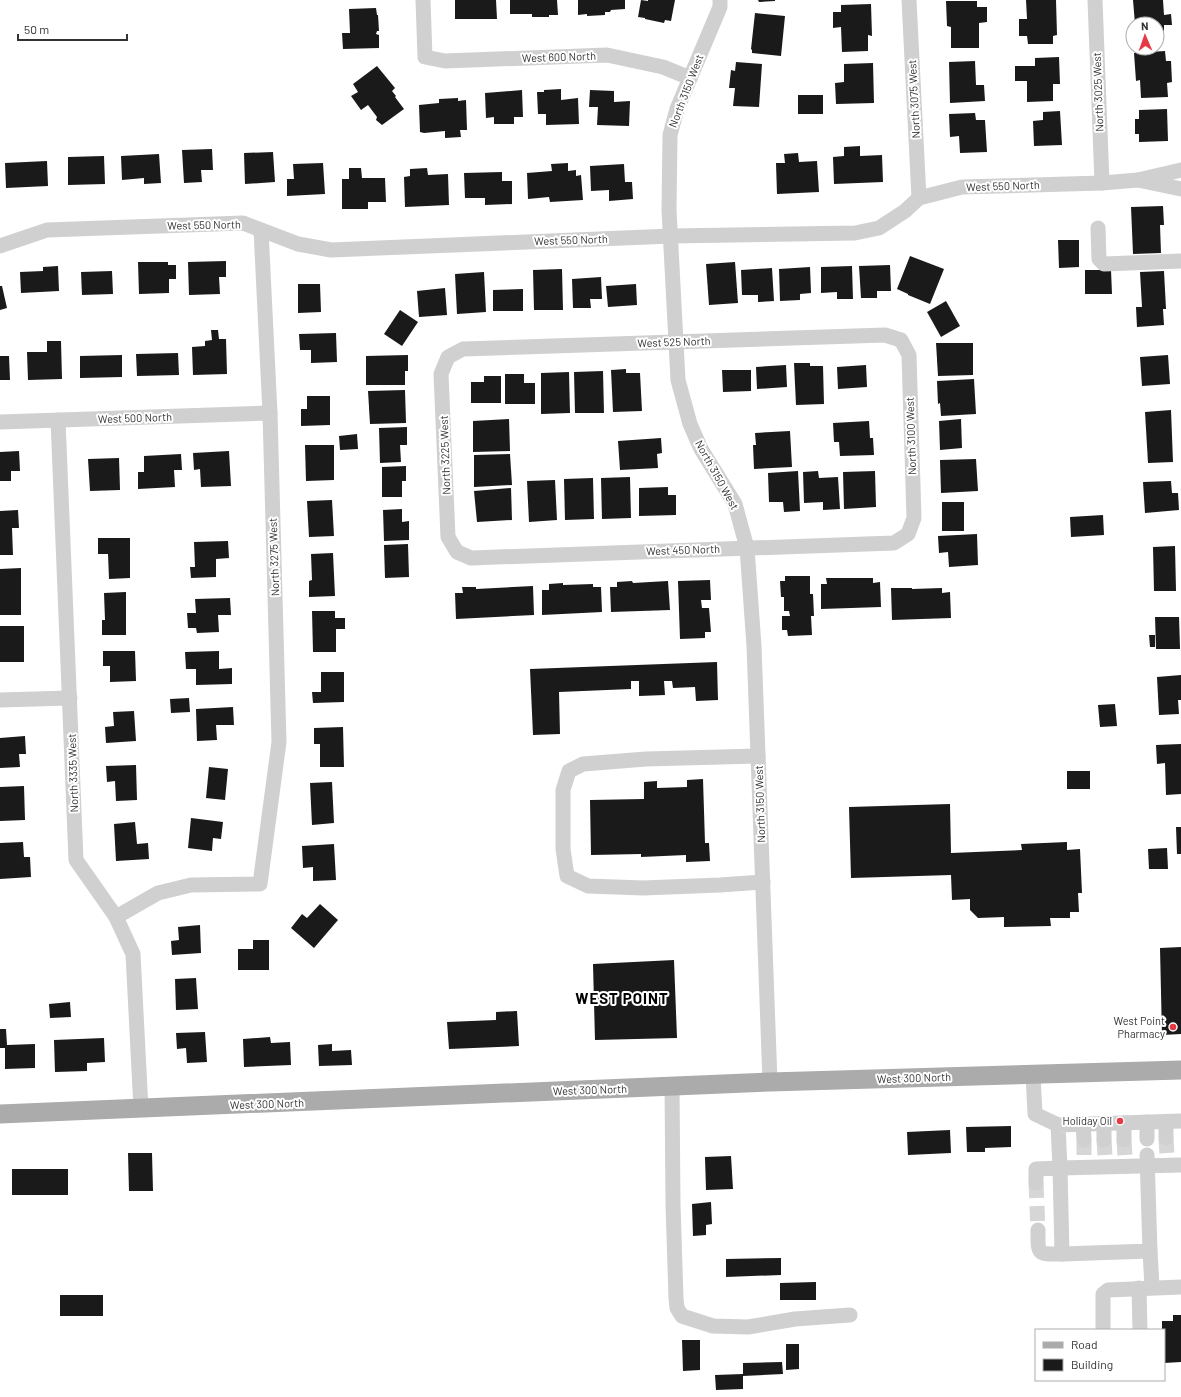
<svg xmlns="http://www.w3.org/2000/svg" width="1181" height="1397" font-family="Barlow,sans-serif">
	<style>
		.building { fill: #1a1a1a }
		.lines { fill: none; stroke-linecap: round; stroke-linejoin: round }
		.minor-tunnel { stroke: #d6d6d6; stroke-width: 15; stroke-dasharray: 15 8; stroke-linecap: butt }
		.minor { stroke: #d0d0d0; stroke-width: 15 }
		.major { stroke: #ababab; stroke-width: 19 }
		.poi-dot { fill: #e63946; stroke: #fff; stroke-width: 1.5 }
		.labels { text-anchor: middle; stroke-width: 4; stroke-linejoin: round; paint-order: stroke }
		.street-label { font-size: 11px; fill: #333; stroke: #fff }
		.poi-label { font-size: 11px; fill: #333; stroke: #fff; text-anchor: end }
		.district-label { font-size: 15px; font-weight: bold; letter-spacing: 1px; fill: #000; stroke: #fff }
	</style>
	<rect width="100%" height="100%" fill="#fff"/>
	<g class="building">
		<polygon points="455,0 496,0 497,19 455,19"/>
		<polygon points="510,0 557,0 558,15 549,15 549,17 532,17 532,14 510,14"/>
		<polygon points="578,0 625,0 625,9 611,10 610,12 605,12 605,15 587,16 587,14 578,15"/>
		<polygon points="641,0 648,1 648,0 675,0 671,21 665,20 664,23 645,19 645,18 638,17"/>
		<polygon points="758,0 775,0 775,1 759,2"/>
		<polygon points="1026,0 1056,0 1057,35 1053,36 1053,44 1028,44 1027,36 1019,36 1019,19 1027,19"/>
		<polygon points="1133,0 1163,0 1164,15 1171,14 1172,25 1164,25 1164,40 1157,40 1157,24 1135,24"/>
		<polygon points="946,1 977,1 977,7 987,7 987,22 979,23 979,48 951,48 951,27 947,26"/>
		<polygon points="871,4 872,36 868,35 868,51 842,52 841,27 833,28 833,12 841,12 841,5"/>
		<polygon points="376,8 377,15 378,15 379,31 377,31 376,34 379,35 379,48 343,49 342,33 350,33 349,9"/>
		<polygon points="755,13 785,16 781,56 752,53 752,50 751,49"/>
		<polygon points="1165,51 1166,61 1171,61 1172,82 1167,83 1168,97 1141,98 1140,80 1136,81 1134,53"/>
		<polygon points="1059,57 1060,84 1053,84 1053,101 1027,102 1027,81 1015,81 1015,66 1035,66 1035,58"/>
		<polygon points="975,61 976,85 984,85 985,101 950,103 949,62"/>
		<polygon points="736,62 762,64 759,107 733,106 735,88 729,88 731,70 735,71"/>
		<polygon points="873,63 874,103 836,104 835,83 844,82 844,64"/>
		<polygon points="377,66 395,88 392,91 396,96 395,97 404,109 382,125 376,120 377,117 368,105 361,110 351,96 358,92 353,84"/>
		<polygon points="561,89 561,100 578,98 579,124 546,125 546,114 538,114 537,92 544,92 544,90"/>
		<polygon points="522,90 523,117 514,117 514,124 494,124 494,117 486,118 485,93"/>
		<polygon points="590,90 614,91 614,102 630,101 629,126 597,125 598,107 589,107"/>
		<rect x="798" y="95" width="25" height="19"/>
		<polygon points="458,98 458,101 466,100 467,130 460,130 461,137 445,138 445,131 424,133 420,132 419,105 439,103 439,99"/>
		<polygon points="1167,109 1168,141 1139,142 1139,134 1135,134 1135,119 1139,119 1139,110"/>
		<polygon points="1060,111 1062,145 1034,146 1033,121 1043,120 1043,112"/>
		<polygon points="975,113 976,120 985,120 987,152 960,153 959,136 950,137 949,114"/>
		<polygon points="860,146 860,156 882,155 883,182 834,184 833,157 844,156 844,147"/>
		<polygon points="212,149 213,170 201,170 202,182 184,183 182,150"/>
		<polygon points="273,152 275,182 245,184 244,153"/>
		<polygon points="798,153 799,162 817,161 819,192 777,194 776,163 785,163 784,154"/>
		<polygon points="159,154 161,183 144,184 144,178 122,180 121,156"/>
		<polygon points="104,156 105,184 68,185 68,157"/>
		<polygon points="47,161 48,186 6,188 5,163"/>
		<polygon points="323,163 325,194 287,196 287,179 294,179 293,164"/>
		<polygon points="568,163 568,171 576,170 576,176 581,175 583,200 550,202 549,197 528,199 527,173 552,171 551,164"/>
		<polygon points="624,164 625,182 632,182 633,199 609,201 609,190 591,191 590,166"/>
		<polygon points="349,168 361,168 362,178 385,178 386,202 368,202 368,209 342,209 342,179 349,179"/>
		<polygon points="427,168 428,175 448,174 449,205 405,207 404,177 410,176 410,169"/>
		<polygon points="502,172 502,181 512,181 512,204 485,205 485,198 465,198 464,173"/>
		<polygon points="1163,206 1164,225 1160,225 1161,253 1133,254 1131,207"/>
		<polygon points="1058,240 1079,240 1079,267 1059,268"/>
		<polygon points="910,256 944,269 930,304 908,295 908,294 897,289"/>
		<polygon points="226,261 226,277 219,277 220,294 189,295 188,262"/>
		<polygon points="138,262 168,262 168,265 176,265 176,279 169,279 169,293 139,294"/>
		<polygon points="735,262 738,303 709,305 706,264"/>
		<polygon points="890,265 891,291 877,291 877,298 861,298 859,266"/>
		<polygon points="58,266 59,291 21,293 20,272 43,271 43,267"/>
		<polygon points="852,266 853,299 837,299 837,292 821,293 821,267"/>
		<polygon points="810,267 811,293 800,294 800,300 780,301 779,269"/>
		<polygon points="772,268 774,301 758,302 758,295 742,295 741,270"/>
		<polygon points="562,269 563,310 534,310 533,270"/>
		<polygon points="1085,270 1111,270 1112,294 1085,294"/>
		<polygon points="112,271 113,294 82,295 81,272"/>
		<polygon points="1164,271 1166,309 1163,309 1164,325 1137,327 1136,307 1142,307 1140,272"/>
		<polygon points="484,272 486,312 457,314 455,274"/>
		<polygon points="601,277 602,299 590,299 591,308 573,308 572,279"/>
		<polygon points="298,284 320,284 321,312 298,313"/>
		<polygon points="636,284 637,305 608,307 606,286"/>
		<polygon points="0,286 2,286 7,308 0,310"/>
		<polygon points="445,288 447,315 419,317 417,291"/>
		<polygon points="523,289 523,311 493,311 493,290"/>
		<polygon points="946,301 960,326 941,337 927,312"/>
		<polygon points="400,310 418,322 402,346 384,334"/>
		<polygon points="211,330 218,330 219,339 226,339 227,374 193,375 192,347 205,346 205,341 212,340"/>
		<polygon points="336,333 337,362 311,363 311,350 300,350 299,334"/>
		<polygon points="47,341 61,341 62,379 28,380 27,352 47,352"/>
		<polygon points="936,343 973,343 973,375 938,376"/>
		<polygon points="178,353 179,375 137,376 136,354"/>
		<polygon points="122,355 122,377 80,378 80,356"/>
		<polygon points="408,355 408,371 405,371 405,385 366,385 366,356"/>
		<polygon points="1168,355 1170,384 1142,386 1140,357"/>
		<polygon points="0,356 9,356 10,380 0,380"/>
		<polygon points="794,363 810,363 810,366 823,366 824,404 796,405"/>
		<polygon points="786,365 787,387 757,389 756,367"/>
		<polygon points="866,365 867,387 838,389 837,367"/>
		<polygon points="626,369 626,373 640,373 642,411 613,412 611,370"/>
		<polygon points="722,370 751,370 751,391 723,392"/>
		<polygon points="603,371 604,413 575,413 574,372"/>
		<polygon points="569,372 570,413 541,414 541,373"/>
		<polygon points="505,374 524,374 524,383 535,383 535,404 505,404"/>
		<polygon points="484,376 501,376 501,403 471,403 471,382 484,382"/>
		<polygon points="974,379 976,414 941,416 940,403 938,404 937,381"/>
		<polygon points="405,390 406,423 370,424 368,391"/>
		<polygon points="307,396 330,396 330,425 301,426 301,409 307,409"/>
		<polygon points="1171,410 1173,462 1148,463 1145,412"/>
		<polygon points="509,419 510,451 473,452 473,421"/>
		<polygon points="961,419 962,448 940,450 939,421"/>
		<polygon points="869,421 870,438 873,438 874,455 840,456 839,442 834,442 833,423"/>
		<polygon points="407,427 407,445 400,445 401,462 380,463 379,428"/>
		<polygon points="790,431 792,467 754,469 753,445 756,445 755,433"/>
		<polygon points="357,434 358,449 340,450 339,436"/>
		<polygon points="661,438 662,453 657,454 658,468 620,470 618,441"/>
		<polygon points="305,445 334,445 334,480 306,481"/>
		<polygon points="19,451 20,471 11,471 11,481 0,481 0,452"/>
		<polygon points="229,451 231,486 201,487 200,469 194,470 193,453"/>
		<polygon points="181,454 182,470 174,470 175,487 138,489 138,472 144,472 144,456"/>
		<polygon points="510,454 512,485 474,487 474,455"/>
		<polygon points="119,458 120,490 90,491 88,459"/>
		<polygon points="976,459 978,491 941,493 940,460"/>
		<polygon points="406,466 406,481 402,481 402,497 382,497 382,467"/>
		<polygon points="798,471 800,511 784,512 783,502 769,502 768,473"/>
		<polygon points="818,471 819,478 838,477 840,509 823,510 823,502 804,503 803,472"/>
		<polygon points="875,471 876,507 844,509 843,472"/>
		<polygon points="630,477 631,518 602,519 601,478"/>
		<polygon points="593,478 594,519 565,520 564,479"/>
		<polygon points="555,480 557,520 529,522 527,481"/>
		<polygon points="1171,481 1172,493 1178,493 1179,510 1145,513 1143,482"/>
		<polygon points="668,487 668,495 676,495 676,515 639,516 639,488"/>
		<polygon points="511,488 512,520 477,522 474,491"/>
		<polygon points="332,500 334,536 309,537 307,501"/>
		<rect x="942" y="502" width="22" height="29"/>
		<polygon points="402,509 402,522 409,521 409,540 384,541 383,510"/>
		<polygon points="18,510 19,528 12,528 13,555 0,555 0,511"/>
		<polygon points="1103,515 1104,535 1071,537 1070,517"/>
		<polygon points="977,534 978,565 949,567 948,552 939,553 938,536"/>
		<polygon points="98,538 130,538 130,578 109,579 108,554 98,554"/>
		<polygon points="228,541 229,558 216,559 216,577 191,578 190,567 195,567 194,542"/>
		<polygon points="408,544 409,577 385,578 384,545"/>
		<polygon points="1175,546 1176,591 1154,591 1153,547"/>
		<polygon points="333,553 335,596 309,597 309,581 312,580 311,554"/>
		<polygon points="21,568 21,615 0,615 0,569"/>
		<polygon points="785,576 810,576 810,594 813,594 814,616 811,616 812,635 788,636 787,630 782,630 782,616 790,616 789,611 784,611 784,597 781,597 780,581 785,581"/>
		<polygon points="826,578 873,578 873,583 880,582 881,607 821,609 821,584 827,584"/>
		<polygon points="710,580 711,600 701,600 702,608 709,608 711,632 705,632 705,638 680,639 678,581"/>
		<polygon points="632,581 633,583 668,581 670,610 611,612 610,587 617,587 617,582"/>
		<polygon points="563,583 563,585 593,584 593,587 601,587 602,612 542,615 542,590 549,590 549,584"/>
		<polygon points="533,586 534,615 456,619 455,593 463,593 462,587 476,587 476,589"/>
		<polygon points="891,588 912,588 912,589 942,588 942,593 950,592 951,618 892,620"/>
		<polygon points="126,592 126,635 102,635 102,620 105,620 104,593"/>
		<polygon points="230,598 231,615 218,615 219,632 197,633 196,628 188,628 187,613 196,613 195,599"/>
		<polygon points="312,611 335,611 335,618 345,618 345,629 336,629 336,652 313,652"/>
		<polygon points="1155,617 1179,617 1180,649 1156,649"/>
		<rect x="0" y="626" width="24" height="36"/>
		<polygon points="1149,635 1155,635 1155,647 1150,647"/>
		<polygon points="103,651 135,651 136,681 110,682 110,666 103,666"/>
		<polygon points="219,651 219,669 232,668 232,684 196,685 196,669 186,669 185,652"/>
		<polygon points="717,662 718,700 696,701 695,687 673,688 672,681 664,681 665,695 639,696 639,681 631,681 631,689 559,692 560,734 533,735 530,669"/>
		<polygon points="321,672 344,672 344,702 313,703 312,692 321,692"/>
		<polygon points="1181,675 1181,700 1178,700 1179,714 1159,715 1157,677"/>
		<polygon points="189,698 190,712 171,713 170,699"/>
		<polygon points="1115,704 1117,726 1100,727 1098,705"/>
		<polygon points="233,707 234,725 216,725 217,740 197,741 196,709"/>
		<polygon points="134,711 136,741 106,743 105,727 114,726 113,712"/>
		<polygon points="343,727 344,767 320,767 320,744 314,744 314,728"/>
		<polygon points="25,736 26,754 19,754 20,767 0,768 0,738"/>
		<polygon points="1181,744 1181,794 1166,795 1165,763 1157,764 1156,745"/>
		<polygon points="136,765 137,800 116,801 115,781 107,782 106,766"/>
		<polygon points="209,767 228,769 225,800 206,798"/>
		<rect x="1067" y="771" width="23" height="18"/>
		<polygon points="703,779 705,843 709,843 710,861 686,862 686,855 641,857 641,854 591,855 590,800 644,799 644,782 657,781 657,788 687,787 687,780"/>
		<polygon points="332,782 334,823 312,825 310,783"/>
		<polygon points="24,786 25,820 0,821 0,787"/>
		<polygon points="950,804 951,853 1022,850 1021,844 1067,842 1067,850 1080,849 1082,893 1078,893 1079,912 1070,912 1070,918 1050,918 1051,926 1004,927 1004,917 978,918 970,910 970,899 952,900 951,875 851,878 849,807"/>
		<polygon points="191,818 223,822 221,839 213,838 212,851 188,848"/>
		<polygon points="135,822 137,844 148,843 149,859 116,861 114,824"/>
		<polygon points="1176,827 1181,827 1181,854 1177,854"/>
		<polygon points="23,842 24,857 30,857 31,877 0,879 0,843"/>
		<polygon points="334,844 336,880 313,881 313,867 303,868 302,846"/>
		<polygon points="1167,848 1168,869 1149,869 1148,849"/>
		<polygon points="320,904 338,920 314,948 291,928 302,914 307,918"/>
		<polygon points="200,925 201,953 172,955 171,941 179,940 178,927"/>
		<polygon points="253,940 269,940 269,970 238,970 238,949 253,949"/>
		<polygon points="1181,947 1181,1034 1162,1035 1160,948"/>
		<polygon points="674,960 677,1038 595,1040 593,964"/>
		<polygon points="196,978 198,1009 176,1010 175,979"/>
		<polygon points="70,1002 71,1017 50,1018 49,1004"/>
		<polygon points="517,1011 519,1046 449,1049 447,1022 496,1020 496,1012"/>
		<polygon points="0,1029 6,1029 7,1045 35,1044 35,1068 5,1069 5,1048 0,1048"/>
		<polygon points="205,1032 207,1062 187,1063 186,1048 177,1049 176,1033"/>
		<polygon points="270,1037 271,1043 290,1042 291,1065 244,1067 243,1039"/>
		<polygon points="104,1038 105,1062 87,1063 87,1071 55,1072 54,1040"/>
		<polygon points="332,1044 332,1051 351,1050 352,1065 319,1066 318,1045"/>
		<polygon points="1011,1126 1011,1147 985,1148 985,1152 967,1152 966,1127"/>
		<polygon points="950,1130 951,1153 908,1155 907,1132"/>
		<polygon points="128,1153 152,1153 153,1191 129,1191"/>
		<polygon points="731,1156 733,1189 706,1190 705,1157"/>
		<rect x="12" y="1169" width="56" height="26"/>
		<polygon points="711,1202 712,1224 706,1225 706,1235 693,1236 692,1204"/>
		<polygon points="781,1258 781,1275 726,1277 726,1259"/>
		<polygon points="816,1282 816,1300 780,1300 780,1283"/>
		<rect x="60" y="1295" width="43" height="21"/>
		<polygon points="1173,1315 1181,1315 1181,1362 1164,1363 1164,1330 1162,1330 1162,1321 1173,1321"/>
		<polygon points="682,1340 700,1340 700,1370 683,1371"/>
		<polygon points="786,1344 799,1344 799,1369 786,1370"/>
		<polygon points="782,1362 783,1374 743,1376 743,1389 716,1390 715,1375 743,1374 743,1363"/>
	</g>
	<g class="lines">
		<g class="minor-tunnel">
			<polyline points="1166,1138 1167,1155"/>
			<polyline points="1084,1140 1084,1157"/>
			<polyline points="1104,1140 1105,1156"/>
			<polyline points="1124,1140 1125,1156"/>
			<polyline points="1036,1183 1038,1230"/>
		</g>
		<g class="minor">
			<polyline points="423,0 425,57 445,61 607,55 663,67 690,78"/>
			<polyline points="720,0 720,7 677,109 670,135 669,210 678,380 690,424 701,449 735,504 747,548 754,646 770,1082"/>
			<polyline points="909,0 919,198"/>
			<polyline points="1095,0 1102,183"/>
			<polyline points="1181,170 1138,180 1181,189"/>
			<polyline points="1098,228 1099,259 1104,264 1181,261"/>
			<polyline points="0,246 47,230 243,223 298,244 331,250 671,236 855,233 879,228 905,211 919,198 962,187 1102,183 1138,180"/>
			<polygon points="885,335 901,340 909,355 914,518 908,534 894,543 471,558 457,552 448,537 441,374 448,357 463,349"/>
			<polyline points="58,420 76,860 116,917 133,954 141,1109"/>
			<polyline points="0,422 270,413"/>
			<polyline points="0,700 70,698"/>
			<polyline points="758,756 646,759 583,764 569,771 563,790 563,849 567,876 588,886 643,888 720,885 763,882"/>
			<polyline points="116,917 158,893 191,885 260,884 279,742 270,413 261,230"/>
			<polyline points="1033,1074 1035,1114 1058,1125"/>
			<polyline points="672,1086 673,1204 676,1298 677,1308 682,1316 713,1326 748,1327 795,1319 850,1315"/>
			<polyline points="1181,1121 1058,1125 1060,1168 1181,1165"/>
			<polyline points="1147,1122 1147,1139"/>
			<polyline points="1166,1122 1166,1138"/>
			<polyline points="1104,1123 1104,1140"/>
			<polyline points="1124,1123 1124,1140"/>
			<polyline points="1083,1124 1084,1140"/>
			<polyline points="1036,1183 1036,1169 1060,1168 1062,1254 1150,1251 1147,1155"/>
			<path d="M1038,1230c0,25 -1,24 24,24"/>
			<polyline points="1150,1251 1152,1287"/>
			<polyline points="1139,1288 1140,1330"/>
			<polyline points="1103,1330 1103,1294 1108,1290 1181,1287"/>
		</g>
		<polyline class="major" points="0,1114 770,1082 1181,1070"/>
	</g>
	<g class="poi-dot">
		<circle cx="1173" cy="1027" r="4"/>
		<circle cx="1120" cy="1121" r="4"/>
	</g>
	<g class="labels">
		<g class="street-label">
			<text transform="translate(559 57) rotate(-2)" y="4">West 600 North</text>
			<text transform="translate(686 91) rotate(-69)" y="4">North 3150 West</text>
			<text transform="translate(1098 92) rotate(-92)" y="4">North 3025 West</text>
			<text transform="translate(914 99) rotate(-93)" y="4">North 3075 West</text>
			<text transform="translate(1003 186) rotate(-2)" y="4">West 550 North</text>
			<text transform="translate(204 225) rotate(-1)" y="4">West 550 North</text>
			<text transform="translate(571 240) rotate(-2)" y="4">West 550 North</text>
			<text transform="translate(674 342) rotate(-2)" y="4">West 525 North</text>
			<text transform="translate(135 418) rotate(-2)" y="4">West 500 North</text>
			<text transform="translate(911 436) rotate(-92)" y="4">North 3100 West</text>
			<text transform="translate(445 455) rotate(-92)" y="4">North 3225 West</text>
			<text transform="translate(717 475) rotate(61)" y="4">North 3150 West</text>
			<text transform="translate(683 550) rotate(-2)" y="4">West 450 North</text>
			<text transform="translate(274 557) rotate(-92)" y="4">North 3275 West</text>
			<text transform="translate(73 773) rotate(-92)" y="4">North 3335 West</text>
			<text transform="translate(760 804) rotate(-92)" y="4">North 3150 West</text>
			<text transform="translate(914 1078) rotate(-2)" y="4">West 300 North</text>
			<text transform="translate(590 1090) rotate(-2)" y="4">West 300 North</text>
			<text transform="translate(267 1104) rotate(-2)" y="4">West 300 North</text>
		</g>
		<g class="poi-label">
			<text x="1165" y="1025">West Point<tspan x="1165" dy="13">Pharmacy</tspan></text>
			<text x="1112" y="1125">Holiday Oil</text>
		</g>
		<g class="district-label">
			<text x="622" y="1004">WEST POINT</text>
		</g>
	</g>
	<rect x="1035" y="1329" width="130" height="52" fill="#ffffff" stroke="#adadad"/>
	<rect x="1043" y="1342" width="20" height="6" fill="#ababab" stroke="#adadad"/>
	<text x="1071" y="1349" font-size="12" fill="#333333">Road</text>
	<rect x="1043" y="1359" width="20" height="12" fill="#1a1a1a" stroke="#adadad"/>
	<text x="1071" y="1369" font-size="12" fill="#333333">Building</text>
	<g transform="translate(1145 36) rotate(358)"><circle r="19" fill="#ffffff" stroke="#adadad"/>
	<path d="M0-3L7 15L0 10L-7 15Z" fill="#e63946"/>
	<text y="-6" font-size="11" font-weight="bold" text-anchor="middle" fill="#333333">N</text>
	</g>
	<path d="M18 34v6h109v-6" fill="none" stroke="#333333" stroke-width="2"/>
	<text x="24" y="34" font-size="12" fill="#333333" stroke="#ffffff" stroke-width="3" paint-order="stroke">50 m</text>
</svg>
